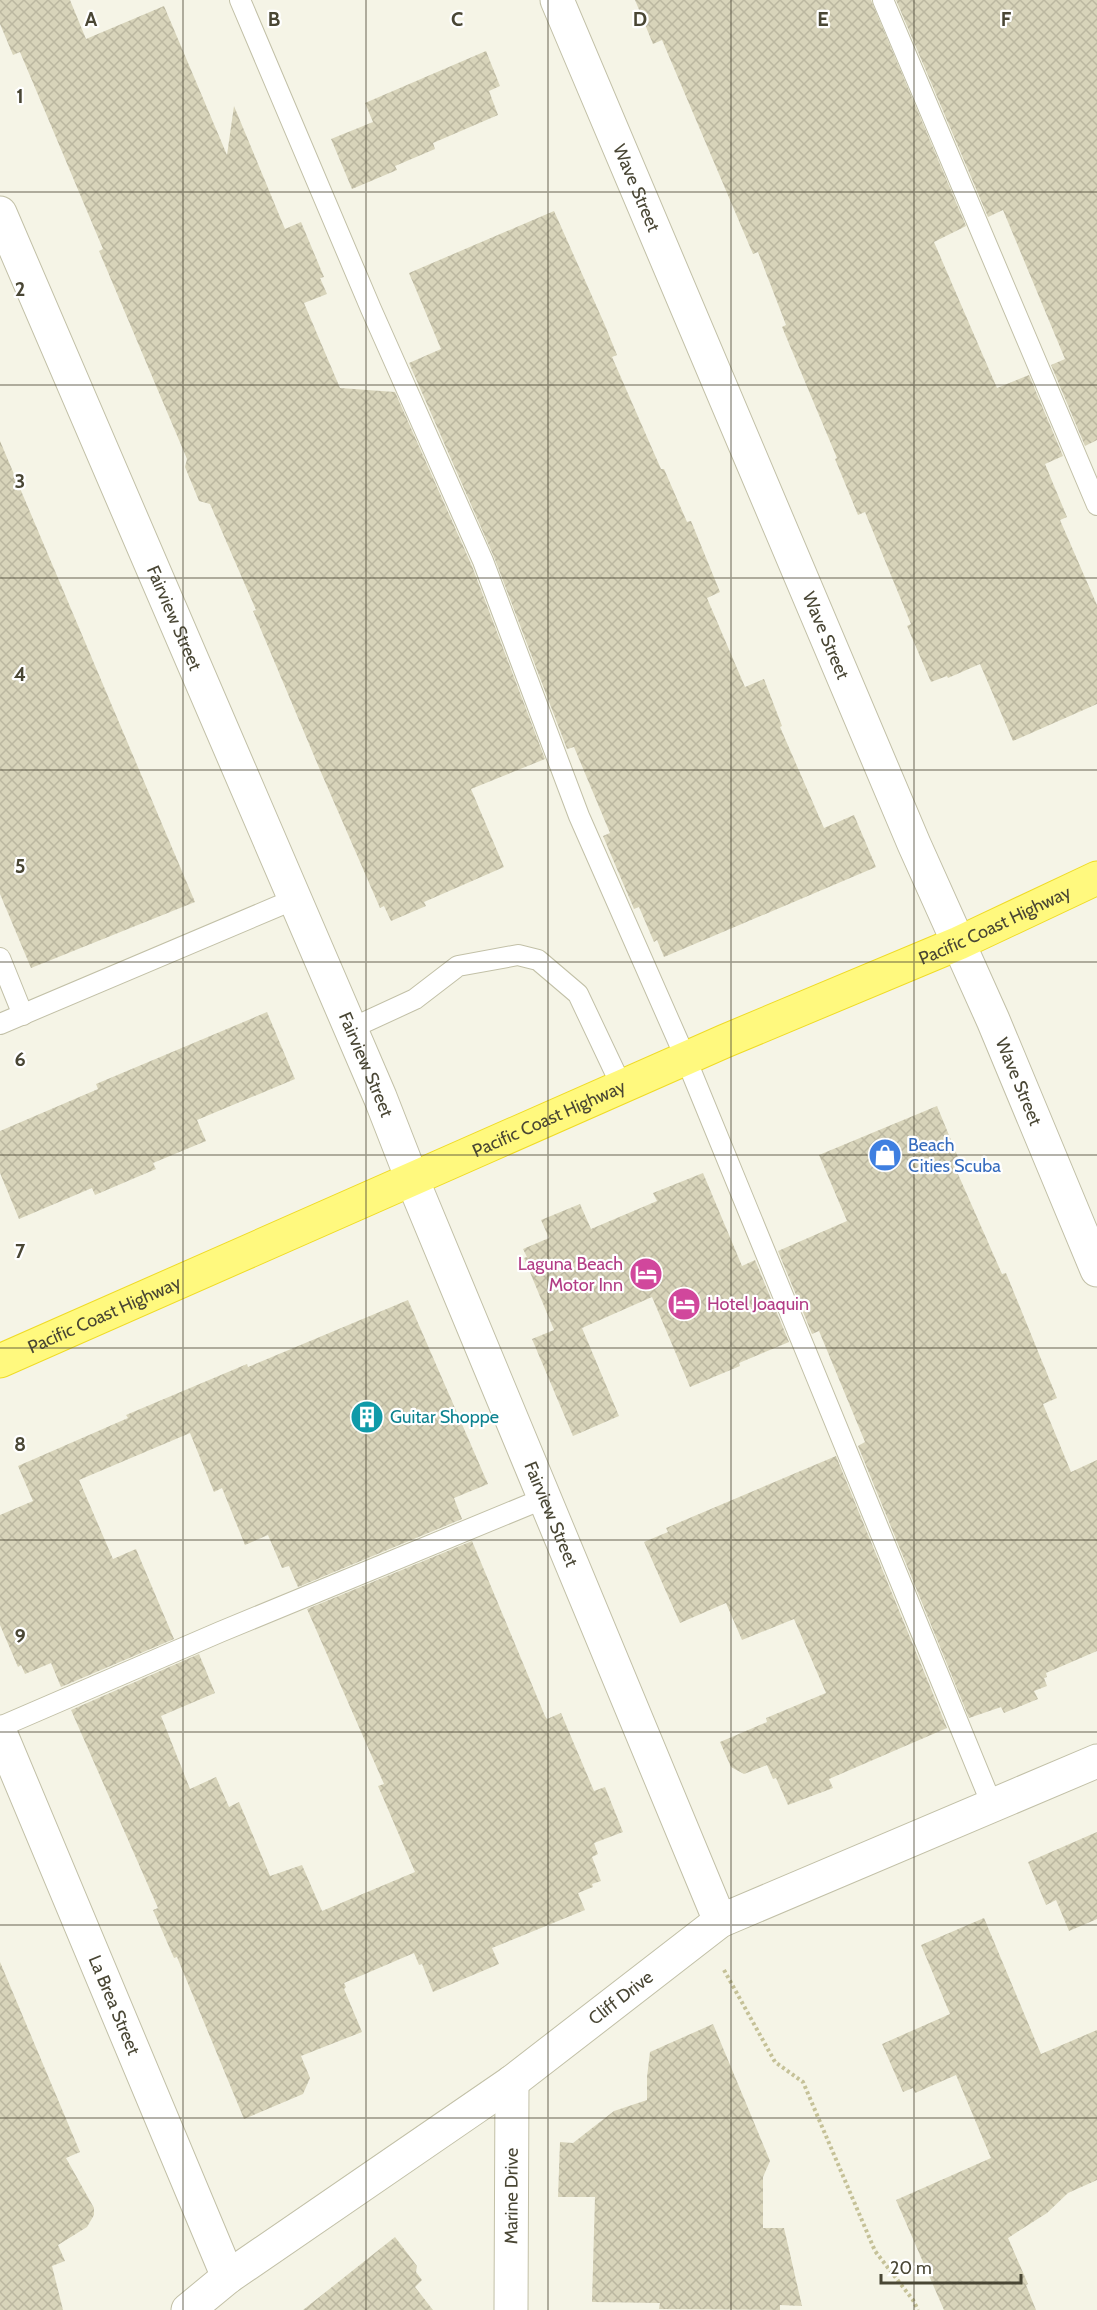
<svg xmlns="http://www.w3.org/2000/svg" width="1097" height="2310" font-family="Cabin,sans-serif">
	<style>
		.building { fill: url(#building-cross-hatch) }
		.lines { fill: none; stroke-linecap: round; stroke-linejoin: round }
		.service-casing { stroke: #c2c0a7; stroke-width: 22 }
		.minor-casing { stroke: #c2c0a7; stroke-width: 35 }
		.tertiary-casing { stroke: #c2c0a7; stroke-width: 35 }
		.trunk-casing { stroke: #efdb26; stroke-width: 35 }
		.path { stroke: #c5c197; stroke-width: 4; stroke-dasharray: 3 3; stroke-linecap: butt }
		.service { stroke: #fff; stroke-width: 20 }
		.minor { stroke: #fff; stroke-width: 33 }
		.tertiary { stroke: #fff; stroke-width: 33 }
		.trunk { stroke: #fff97e; stroke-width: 33 }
		.grid { fill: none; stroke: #494634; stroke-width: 1.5; stroke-opacity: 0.55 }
		.labels { text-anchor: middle; stroke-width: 4.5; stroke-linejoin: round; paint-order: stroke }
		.street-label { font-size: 18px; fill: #494634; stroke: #fff }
		.shop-label { font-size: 18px; fill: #366cbe; stroke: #fff; text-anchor: start }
		.hotel-label { font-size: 18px; fill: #b23c85; stroke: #fff; text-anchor: end }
		.culture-label { font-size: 18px; fill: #0d838f; stroke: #fff; text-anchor: start }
		.grid-label { font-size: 20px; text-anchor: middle; font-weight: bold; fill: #494634; stroke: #fff; stroke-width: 4.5; stroke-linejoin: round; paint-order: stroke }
	</style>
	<defs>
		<pattern id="building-cross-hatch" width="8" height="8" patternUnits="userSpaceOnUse" patternTransform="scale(1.5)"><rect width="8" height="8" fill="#d8d4ba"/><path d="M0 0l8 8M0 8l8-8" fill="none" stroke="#bbb7a0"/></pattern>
	</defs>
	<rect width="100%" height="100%" fill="#f5f4e6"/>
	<g class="building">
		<polygon points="0,0 70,0 86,39 164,6 227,155 234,106 285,229 301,222 324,277 320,278 327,294 304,303 340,388 395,392 472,566 545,759 471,789 504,867 424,902 426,906 391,921 384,906 380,908 320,770 253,611 256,610 210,504 199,501 185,467 187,459 99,251 103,249 20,52 13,55 0,24"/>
		<polygon points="635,0 871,0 966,226 934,242 997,388 1029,375 1063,456 1045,464 1067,517 1060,520 1097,605 1097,704 1013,741 980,664 948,678 947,676 931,682 907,626 911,624 865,512 858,515 835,459 837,458 782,327 786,325 758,252 753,254 662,40 653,44"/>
		<polygon points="896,0 1097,0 1097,440 1085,446 1051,365 1065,359 1003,210 988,217"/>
		<polygon points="486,51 500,86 489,91 498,115 433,143 435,149 395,166 397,170 352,189 331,139 373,122 365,103"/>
		<polygon points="554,211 604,323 617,355 612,357 661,469 664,469 687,522 691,521 720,592 707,598 745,687 764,679 782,726 780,727 824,828 854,815 876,867 664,957 657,940 654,942 639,907 634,909 603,836 610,833 574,747 567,749 494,557 409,363 441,349 409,273"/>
		<polygon points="0,441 195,902 31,968 0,894"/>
		<polygon points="267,1012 295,1079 197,1120 206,1141 153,1163 156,1169 95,1195 92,1188 19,1219 0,1173 0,1131 98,1089 96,1084"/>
		<polygon points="937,1106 960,1162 954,1165 1002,1274 1006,1273 1057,1398 1043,1404 1071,1472 1097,1460 1097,1651 1046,1673 1047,1677 1044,1678 1047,1686 1034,1691 1038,1699 1004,1713 1001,1707 969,1718 858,1446 865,1442 819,1331 812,1334 778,1251 847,1221 819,1155"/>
		<polygon points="703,1173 742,1266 755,1260 789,1342 739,1363 740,1366 690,1387 652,1297 582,1328 619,1416 573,1436 532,1339 554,1330 524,1258 527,1257 523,1249 549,1238 541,1220 580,1204 591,1229 657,1201 653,1193"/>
		<polygon points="408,1300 488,1484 454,1498 462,1519 298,1587 289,1566 282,1568 268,1535 245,1545 222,1488 214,1492 190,1433 79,1480 113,1559 136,1549 174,1639 61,1687 51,1663 25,1674 21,1665 18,1667 0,1625 0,1515 33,1501 18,1466 128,1418 126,1415 247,1364 248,1367"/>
		<polygon points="836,1456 947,1728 829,1779 833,1788 788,1805 776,1778 773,1779 767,1765 744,1774 731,1767 720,1742 767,1722 766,1718 826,1693 794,1619 742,1640 726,1603 680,1623 644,1542 668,1532 666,1528"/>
		<polygon points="472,1541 545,1716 547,1719 561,1713 594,1791 605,1787 623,1832 594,1843 598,1854 592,1857 601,1881 592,1884 593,1887 578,1893 585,1910 492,1948 499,1964 433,1992 422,1964 419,1965 414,1953 344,1983 346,1987 344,1989 362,2032 301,2056 310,2078 303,2094 244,2119 177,1957 174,1958 153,1910 158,1908 71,1710 199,1654 215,1693 161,1716 190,1789 216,1777 229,1807 239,1802 270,1876 302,1865 322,1911 415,1872 378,1786 384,1784 307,1609"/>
		<polygon points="1097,1832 1097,1919 1069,1931 1056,1900 1046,1905 1028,1862"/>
		<polygon points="984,1918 1041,2054 1097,2030 1097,2180 1068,2193 1047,2213 1008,2238 1028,2284 1026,2285 1036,2310 944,2310 896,2200 991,2158 956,2075 915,2093 913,2088 903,2092 882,2044 950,2014 921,1945"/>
		<polygon points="0,1962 80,2152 66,2158 94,2208 94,2215 87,2227 58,2245 65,2261 52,2266 63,2310 0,2310"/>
		<polygon points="713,2024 770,2161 763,2177 763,2228 784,2228 802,2306 780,2305 780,2310 659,2309 660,2303 592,2302 595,2197 558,2197 560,2142 573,2143 614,2111 647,2100 647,2077 650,2052"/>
		<polygon points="395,2237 417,2266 416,2272 422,2280 415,2287 433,2310 303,2310"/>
	</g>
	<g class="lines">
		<g class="service-casing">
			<g id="service">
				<polyline points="240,0 371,309 483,561 579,816 686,1059 992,1805"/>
				<polyline points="883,0 1097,505"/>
				<polyline points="0,958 23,1015"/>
				<polyline points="0,1024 295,899"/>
				<polyline points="350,1029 415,999 458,966 518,955 538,960 578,994 622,1087"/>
				<polyline points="0,1727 220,1632 545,1498"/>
			</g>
		</g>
		<g class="minor-casing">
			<g id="minor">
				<path id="s1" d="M557,0l357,844 79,176 104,250"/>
				<path id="s2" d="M0,213l380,884 32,82 308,742"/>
				<path id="s3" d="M0,1732l228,545"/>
				<path id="s4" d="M511,2310l1,-228"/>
			</g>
		</g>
		<g class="tertiary-casing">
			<g id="tertiary">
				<path id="s5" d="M188,2310l40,-33 284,-195 208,-161 377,-160"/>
			</g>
		</g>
		<g class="trunk-casing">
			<g id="trunk">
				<path id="s6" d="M0,1361l725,-320 234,-98 138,-65"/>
			</g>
		</g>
		<polyline class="path" points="724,1970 775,2062 803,2082 875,2251 913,2300 918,2310"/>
		<use href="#service" class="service"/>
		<use href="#minor" class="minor"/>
		<use href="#tertiary" class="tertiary"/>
		<use href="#trunk" class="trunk"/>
	</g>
	<path class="grid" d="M183,0v2310M366,0v2310M548,0v2310M731,0v2310M914,0v2310M0,192h1097M0,385h1097M0,578h1097M0,770h1097M0,962h1097M0,1155h1097M0,1348h1097M0,1540h1097M0,1732h1097M0,1925h1097M0,2118h1097"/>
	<defs>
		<g id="shop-disc" transform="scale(1.725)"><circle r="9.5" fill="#3f7fe0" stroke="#fff"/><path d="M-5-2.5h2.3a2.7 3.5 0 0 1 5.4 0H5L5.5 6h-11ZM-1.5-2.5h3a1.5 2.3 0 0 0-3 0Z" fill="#fff"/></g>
		<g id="hotel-disc" transform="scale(1.725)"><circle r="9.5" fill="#d1479c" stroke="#fff"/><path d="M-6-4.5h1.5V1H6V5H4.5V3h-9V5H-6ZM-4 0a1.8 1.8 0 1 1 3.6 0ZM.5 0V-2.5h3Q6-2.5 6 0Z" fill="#fff"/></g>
		<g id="building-disc" transform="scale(1.725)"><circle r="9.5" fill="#0f9aa8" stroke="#fff"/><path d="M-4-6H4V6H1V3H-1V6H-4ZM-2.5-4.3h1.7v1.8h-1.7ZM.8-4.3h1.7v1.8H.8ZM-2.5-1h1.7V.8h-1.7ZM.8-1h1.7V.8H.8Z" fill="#fff"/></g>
	</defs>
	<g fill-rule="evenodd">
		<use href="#shop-disc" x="885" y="1155"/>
		<use href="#hotel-disc" x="646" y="1274"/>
		<use href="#hotel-disc" x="684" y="1304"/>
		<use href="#building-disc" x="367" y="1417"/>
	</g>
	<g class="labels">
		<g class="street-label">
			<text dy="6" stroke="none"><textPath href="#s1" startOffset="204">Wave Street</textPath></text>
			<text dy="6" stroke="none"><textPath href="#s2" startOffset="441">Fairview Street</textPath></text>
			<text dy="6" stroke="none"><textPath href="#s1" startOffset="690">Wave Street</textPath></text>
			<text dy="6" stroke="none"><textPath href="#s6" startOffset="1086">Pacific Coast Highway</textPath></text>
			<text dy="6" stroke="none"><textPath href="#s2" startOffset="927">Fairview Street</textPath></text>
			<text dy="6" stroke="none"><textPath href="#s1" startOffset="1176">Wave Street</textPath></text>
			<text dy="6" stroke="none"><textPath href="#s6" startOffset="600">Pacific Coast Highway</textPath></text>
			<text dy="6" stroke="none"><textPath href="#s6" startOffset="114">Pacific Coast Highway</textPath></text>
			<text dy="6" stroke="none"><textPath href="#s2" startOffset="1413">Fairview Street</textPath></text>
			<text dy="6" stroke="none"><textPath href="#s5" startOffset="534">Cliff Drive</textPath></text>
			<text dy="6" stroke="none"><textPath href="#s3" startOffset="296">La Brea Street</textPath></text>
			<text dy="6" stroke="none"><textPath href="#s4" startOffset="114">Marine Drive</textPath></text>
		</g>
		<g class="shop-label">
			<text x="908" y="1151">Beach<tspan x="908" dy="21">Cities Scuba</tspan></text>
		</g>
		<g class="hotel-label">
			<text x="623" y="1270">Laguna Beach<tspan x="623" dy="21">Motor Inn</tspan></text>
			<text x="707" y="1310" text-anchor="start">Hotel Joaquin</text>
		</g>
		<g class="culture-label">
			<text x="390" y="1423">Guitar Shoppe</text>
		</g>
	</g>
	<g class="grid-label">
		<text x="91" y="26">A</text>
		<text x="274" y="26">B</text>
		<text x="457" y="26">C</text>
		<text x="640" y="26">D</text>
		<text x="823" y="26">E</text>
		<text x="1006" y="26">F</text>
		<text x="20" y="103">1</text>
		<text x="20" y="296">2</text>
		<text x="20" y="488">3</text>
		<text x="20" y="681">4</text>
		<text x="20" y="873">5</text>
		<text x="20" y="1066">6</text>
		<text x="20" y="1258">7</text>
		<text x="20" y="1451">8</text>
		<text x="20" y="1643">9</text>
	</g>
	<path d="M881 2274v9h140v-9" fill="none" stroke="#494634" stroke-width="3"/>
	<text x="890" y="2274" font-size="18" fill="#494634" stroke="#ffffff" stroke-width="4.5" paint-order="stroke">20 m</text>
</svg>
